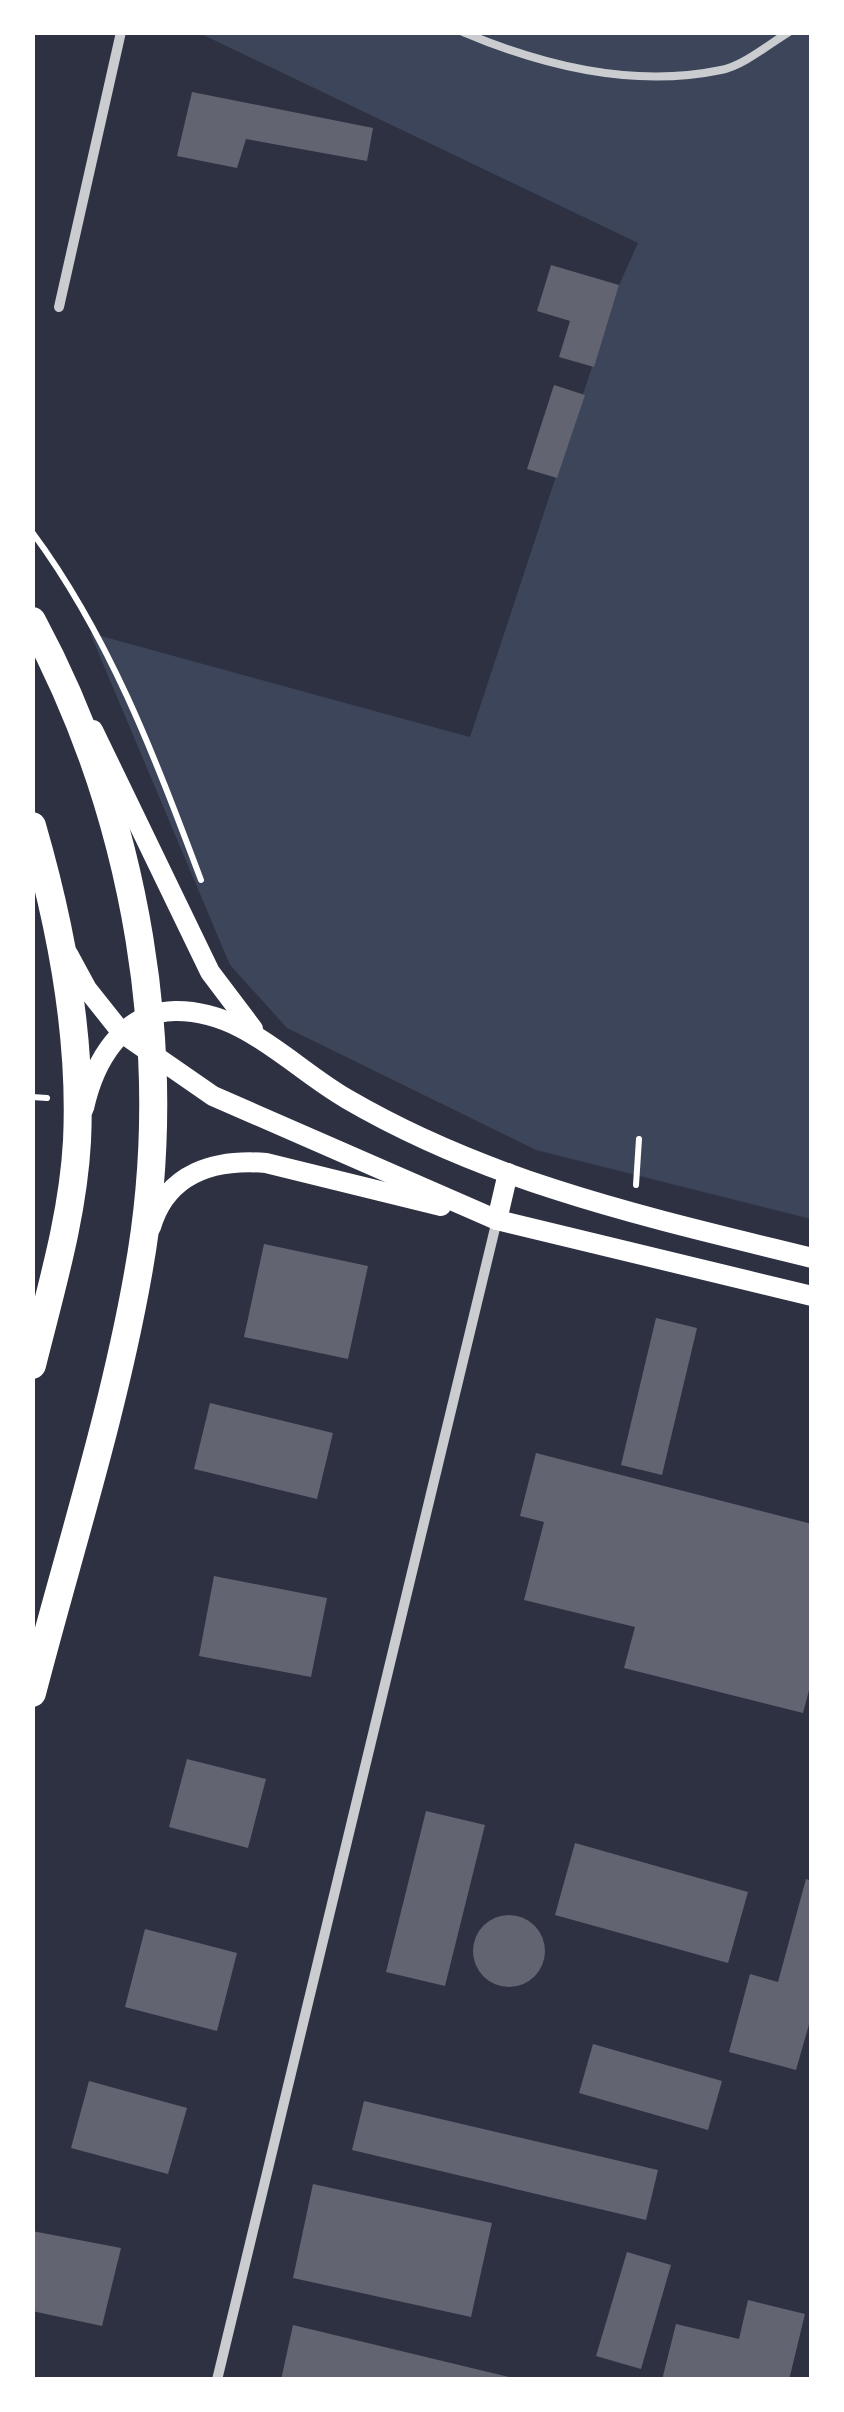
<svg xmlns="http://www.w3.org/2000/svg" width="844" height="2412" font-family="Inter,sans-serif">
	<style>
		.green { fill: #3c4559 }
		.building { fill: #626471 }
		.lines { fill: none; stroke-linecap: round; stroke-linejoin: round }
		.path { stroke: #fff; stroke-width: 6 }
		.service { stroke: #caccd0; stroke-width: 8 }
		.minor { stroke: #caccd0; stroke-width: 10 }
		.secondary { stroke: #fff; stroke-width: 20 }
		.trunk { stroke: #fff; stroke-width: 28 }
	</style>
	<rect width="100%" height="100%" fill="#2d3142"/>
	<polygon class="green" points="199,33 811,33 811,1219 536,1150 287,1028 230,965 90,633 470,737 619,285 638,243"/>
	<g class="building">
		<polygon points="192,92 373,128 367,161 246,139 237,168 177,156"/>
		<polygon points="551,265 619,285 594,367 559,357 570,321 537,311"/>
		<polygon points="554,385 585,395 557,478 527,469"/>
		<polygon points="264,1244 368,1266 348,1359 244,1337"/>
		<polygon points="656,1318 697,1328 662,1475 621,1465"/>
		<polygon points="210,1403 333,1433 317,1499 194,1469"/>
		<polygon points="536,1453 812,1524 812,1679 803,1713 624,1668 635,1627 524,1600 544,1522 520,1516"/>
		<polygon points="214,1576 327,1598 311,1677 199,1656"/>
		<polygon points="187,1759 266,1779 248,1848 169,1827"/>
		<polygon points="426,1811 485,1825 445,1986 386,1972"/>
		<polygon points="575,1843 748,1892 728,1963 555,1915"/>
		<polygon points="806,1879 812,1881 812,2014 796,2070 729,2052 750,1974 778,1982"/>
		<circle cx="509" cy="1951" r="36"/>
		<polygon points="145,1929 237,1953 217,2031 125,2007"/>
		<polygon points="593,2044 722,2081 708,2130 579,2093"/>
		<polygon points="89,2081 187,2108 168,2174 71,2148"/>
		<polygon points="364,2101 658,2170 646,2220 352,2150"/>
		<polygon points="313,2184 492,2223 471,2317 293,2278"/>
		<polygon points="32,2231 121,2248 102,2326 32,2311"/>
		<polygon points="627,2252 671,2265 641,2369 596,2356"/>
		<polygon points="748,2300 805,2314 789,2380 662,2380 676,2324 739,2339"/>
		<polygon points="293,2325 513,2378 513,2380 281,2380"/>
	</g>
	<g class="lines">
		<g class="path">
			<path d="M32,532c78,105 123,226 169,348"/>
			<polyline points="32,1097 47,1098"/>
			<polyline points="636,1185 639,1139"/>
		</g>
		<path class="service" d="M463,32c80,34 172,56 258,38 22,-4 48,-26 68,-38"/>
		<g class="minor">
			<polyline points="59,307 121,32"/>
			<polyline points="217,2380 497,1220"/>
		</g>
		<g class="secondary">
			<polyline points="93,730 210,972 253,1029"/>
			<polyline points="68,954 87,989 122,1033 213,1096 497,1220 812,1296"/>
			<path d="M84,1108c10,-46 38,-96 91,-97 69,-1 116,56 172,88 146,85 303,119 465,159"/>
			<polyline points="497,1220 508,1173"/>
			<path d="M151,1227c16,-55 65,-68 115,-64l175,43"/>
		</g>
		<g class="trunk">
			<path d="M32,621c105,195 146,434 106,653 -25,141 -70,280 -106,419"/>
			<path d="M32,826c29,100 50,211 45,315 -4,76 -27,151 -45,224"/>
		</g>
	</g>
	<rect width="844" height="2412" fill="none" stroke="#ffffff" stroke-width="70"/>
</svg>
